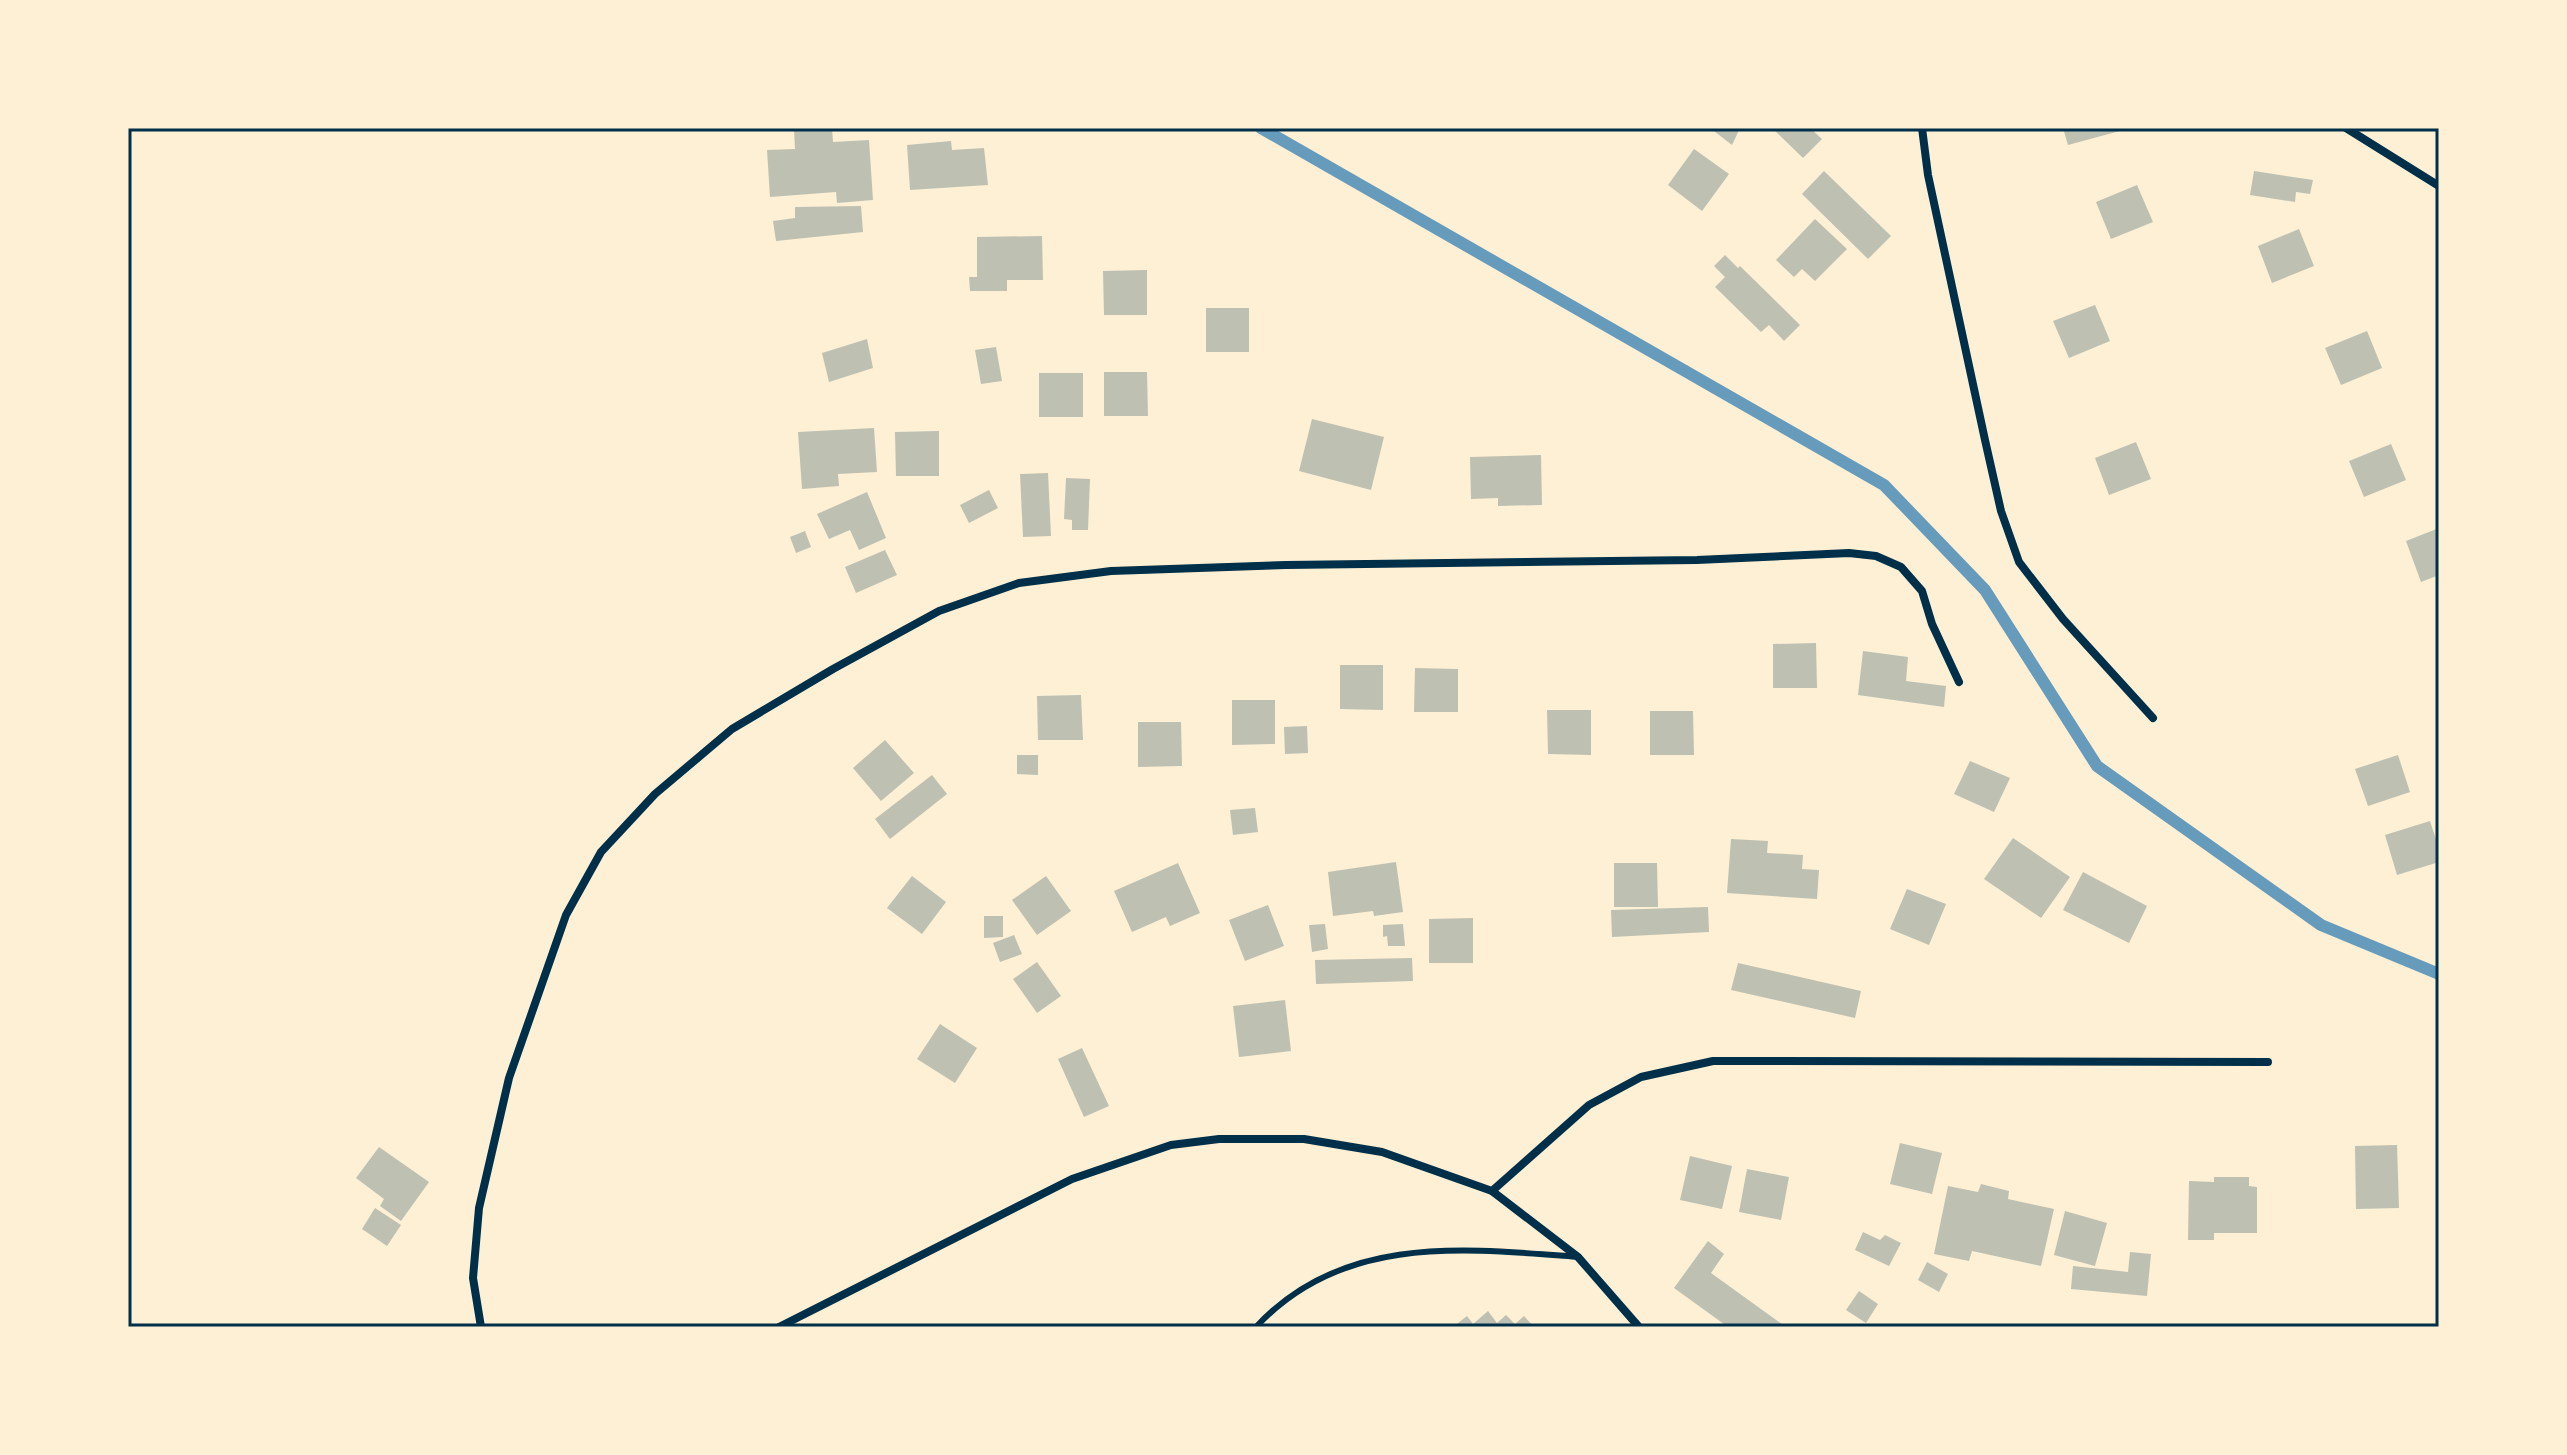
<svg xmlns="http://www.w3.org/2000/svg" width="2567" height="1455" font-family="Helvetica,sans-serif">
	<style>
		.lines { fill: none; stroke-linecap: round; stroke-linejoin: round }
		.stream { stroke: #669bbc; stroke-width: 12 }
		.building { fill: #bec0b2 }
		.service { stroke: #003049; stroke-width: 6 }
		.minor { stroke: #003049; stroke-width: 8 }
		.neatline { fill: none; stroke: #003049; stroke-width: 3 }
	</style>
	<rect width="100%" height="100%" fill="#fdf0d5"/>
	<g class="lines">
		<polyline class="stream" points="1261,128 1884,485 1985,590 2097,766 2321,925 2439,974"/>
	</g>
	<g class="building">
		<polygon points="832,128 833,142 869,140 873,200 837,203 836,192 770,197 767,150 795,149 794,129"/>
		<polygon points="1710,128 1740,128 1732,145"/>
		<polygon points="1772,128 1810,128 1822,139 1803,158"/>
		<polygon points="2063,128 2126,128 2127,129 2068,145"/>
		<polygon points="951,141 952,150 984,148 988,185 910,190 907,145"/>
		<polygon points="1694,149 1729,174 1702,211 1668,185"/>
		<polygon points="1824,171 1891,236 1868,259 1802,194"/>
		<polygon points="2254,171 2313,180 2310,194 2296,192 2295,202 2250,195"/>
		<polygon points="2137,185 2153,222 2111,239 2096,202"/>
		<polygon points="861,206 863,232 776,241 773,221 795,218 795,207"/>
		<polygon points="1815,219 1847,249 1815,281 1802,269 1794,277 1776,260"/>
		<polygon points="2299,229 2314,266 2272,283 2258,246"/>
		<polygon points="1042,236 1043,280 1007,280 1007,291 970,291 969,277 977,277 977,237"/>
		<polygon points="1725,255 1738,268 1740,266 1800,325 1784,341 1769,325 1761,332 1715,287 1725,277 1714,266"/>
		<polygon points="1147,270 1147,315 1104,315 1103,271"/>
		<polygon points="2095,305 2110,341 2069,358 2053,321"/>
		<rect x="1206" y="308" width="43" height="44"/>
		<polygon points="2367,331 2382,368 2341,385 2325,348"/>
		<polygon points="867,339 873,368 829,382 822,353"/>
		<polygon points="996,347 1002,381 981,384 975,350"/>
		<polygon points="1104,372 1147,372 1148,416 1104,416"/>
		<rect x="1039" y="373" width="44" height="44"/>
		<polygon points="1312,419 1384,437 1371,490 1299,471"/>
		<polygon points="874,428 877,472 838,474 839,486 802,489 798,432"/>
		<polygon points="939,431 939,476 896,476 895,432"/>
		<polygon points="2136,442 2151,479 2109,495 2095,458"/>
		<polygon points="2391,444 2406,480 2364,497 2349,461"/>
		<polygon points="1541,455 1542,505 1498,506 1498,498 1471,499 1470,457"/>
		<polygon points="1048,473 1051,536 1023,537 1020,474"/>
		<polygon points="1066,478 1090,479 1088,530 1072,530 1072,520 1064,519"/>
		<polygon points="989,490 998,508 969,523 960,505"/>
		<polygon points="867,492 886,538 859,550 850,530 829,539 817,514"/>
		<polygon points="2439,528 2439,575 2421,582 2406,541"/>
		<polygon points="805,531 811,547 796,553 790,537"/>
		<polygon points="885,550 897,575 856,593 845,567"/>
		<polygon points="1816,643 1817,688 1773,688 1773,644"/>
		<polygon points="1863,651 1908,657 1906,681 1946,686 1944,707 1858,695"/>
		<polygon points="1340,665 1383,665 1383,710 1340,709"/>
		<polygon points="1415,668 1458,669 1458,712 1414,712"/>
		<polygon points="1081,695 1083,740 1038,740 1037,696"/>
		<polygon points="1232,700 1275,700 1275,744 1232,745"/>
		<polygon points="1547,710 1591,710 1591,755 1548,754"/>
		<polygon points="1650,711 1693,711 1694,755 1650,755"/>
		<polygon points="1138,722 1181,722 1182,766 1138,767"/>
		<polygon points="1307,726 1308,753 1285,754 1284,727"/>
		<polygon points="885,740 914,773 881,801 853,768"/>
		<polygon points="1017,755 1038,755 1038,775 1017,774"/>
		<polygon points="2398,755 2410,792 2368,806 2355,769"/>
		<polygon points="1970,761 2010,778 1994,812 1954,794"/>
		<polygon points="932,775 947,794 890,839 875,819"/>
		<polygon points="1255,808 1258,832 1233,835 1230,810"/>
		<polygon points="2430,821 2439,849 2439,862 2397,875 2385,835"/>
		<polygon points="2013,838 2070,877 2041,918 1984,879"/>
		<polygon points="1731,839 1768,841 1767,853 1803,855 1802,869 1819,870 1817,899 1727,893"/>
		<polygon points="1396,862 1403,912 1374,916 1373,911 1333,916 1328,872"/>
		<polygon points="1178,863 1200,913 1170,926 1166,917 1132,932 1114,891"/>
		<polygon points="1614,863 1657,863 1658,907 1614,907"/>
		<polygon points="2083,872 2147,906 2129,943 2063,910"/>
		<polygon points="912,876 946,902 922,934 887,908"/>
		<polygon points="1046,876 1071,911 1037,935 1012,900"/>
		<polygon points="1907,889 1946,904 1929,945 1890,929"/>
		<polygon points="1268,905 1284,946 1245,961 1229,920"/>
		<polygon points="1708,907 1709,932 1612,937 1611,910"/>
		<polygon points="984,916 1003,916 1003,937 984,938"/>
		<polygon points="1473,918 1473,963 1429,963 1429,919"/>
		<polygon points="1325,924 1328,949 1312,952 1309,925"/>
		<polygon points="1403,924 1405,946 1388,946 1387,936 1383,937 1383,925"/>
		<polygon points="1014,935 1022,954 1000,962 993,943"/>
		<polygon points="1412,958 1413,981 1316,984 1315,960"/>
		<polygon points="1037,962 1061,996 1037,1013 1013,979"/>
		<polygon points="1738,963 1861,991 1855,1018 1731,990"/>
		<polygon points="1285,1000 1291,1051 1239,1057 1233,1006"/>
		<polygon points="940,1024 977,1048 955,1083 917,1059"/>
		<polygon points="1082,1048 1109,1106 1084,1117 1058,1059"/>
		<polygon points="1900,1143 1942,1153 1932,1194 1890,1184"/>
		<polygon points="2397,1145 2399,1208 2356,1209 2355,1146"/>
		<polygon points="379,1147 429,1182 401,1221 380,1206 384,1199 356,1178"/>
		<polygon points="1690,1156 1732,1166 1722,1209 1680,1200"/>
		<polygon points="1747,1169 1789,1177 1781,1220 1739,1212"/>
		<polygon points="2214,1177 2249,1177 2249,1186 2257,1187 2257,1233 2214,1233 2214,1240 2188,1240 2189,1181 2214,1182"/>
		<polygon points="1981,1184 2009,1191 2008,1199 2054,1209 2041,1266 1972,1251 1969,1261 1934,1254 1948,1186 1978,1192"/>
		<polygon points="375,1208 401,1225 387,1246 362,1229"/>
		<polygon points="2065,1211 2107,1223 2095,1266 2054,1255"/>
		<polygon points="1863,1232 1880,1240 1885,1235 1901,1243 1889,1266 1855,1250"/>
		<polygon points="1708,1241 1724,1254 1711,1273 1786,1327 1728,1327 1674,1288"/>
		<polygon points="2130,1252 2151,1254 2147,1296 2071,1289 2073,1266 2128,1272"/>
		<polygon points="1927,1262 1948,1274 1939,1292 1918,1280"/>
		<polygon points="1859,1291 1878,1304 1866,1323 1846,1310"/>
		<polygon points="1488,1311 1497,1323 1506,1315 1515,1324 1524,1316 1534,1327 1453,1327 1467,1316 1473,1324"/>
	</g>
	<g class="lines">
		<path class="service" d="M1256,1327c86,-93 207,-79 322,-70"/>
		<g class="minor">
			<polyline points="1922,128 1928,175 1985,440 2001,511 2019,562 2063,619 2153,718"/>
			<polyline points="2346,128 2439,186"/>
			<polyline points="1492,1191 1589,1105 1641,1077 1713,1061 2268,1062"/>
			<polyline points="481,1327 473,1278 479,1208 509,1078 566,915 601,852 655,794 732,729 833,669 939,611 1019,583 1111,571 1286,565 1697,560 1849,553 1876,556 1901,567 1922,591 1932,624 1959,682"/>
			<polyline points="779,1327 1072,1179 1171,1145 1219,1139 1304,1139 1382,1152 1492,1191 1578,1257 1639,1327"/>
		</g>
	</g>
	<rect width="2567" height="1455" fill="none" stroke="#fdf0d5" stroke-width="260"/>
	<rect x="130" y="130" width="2307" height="1195" class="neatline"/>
</svg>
